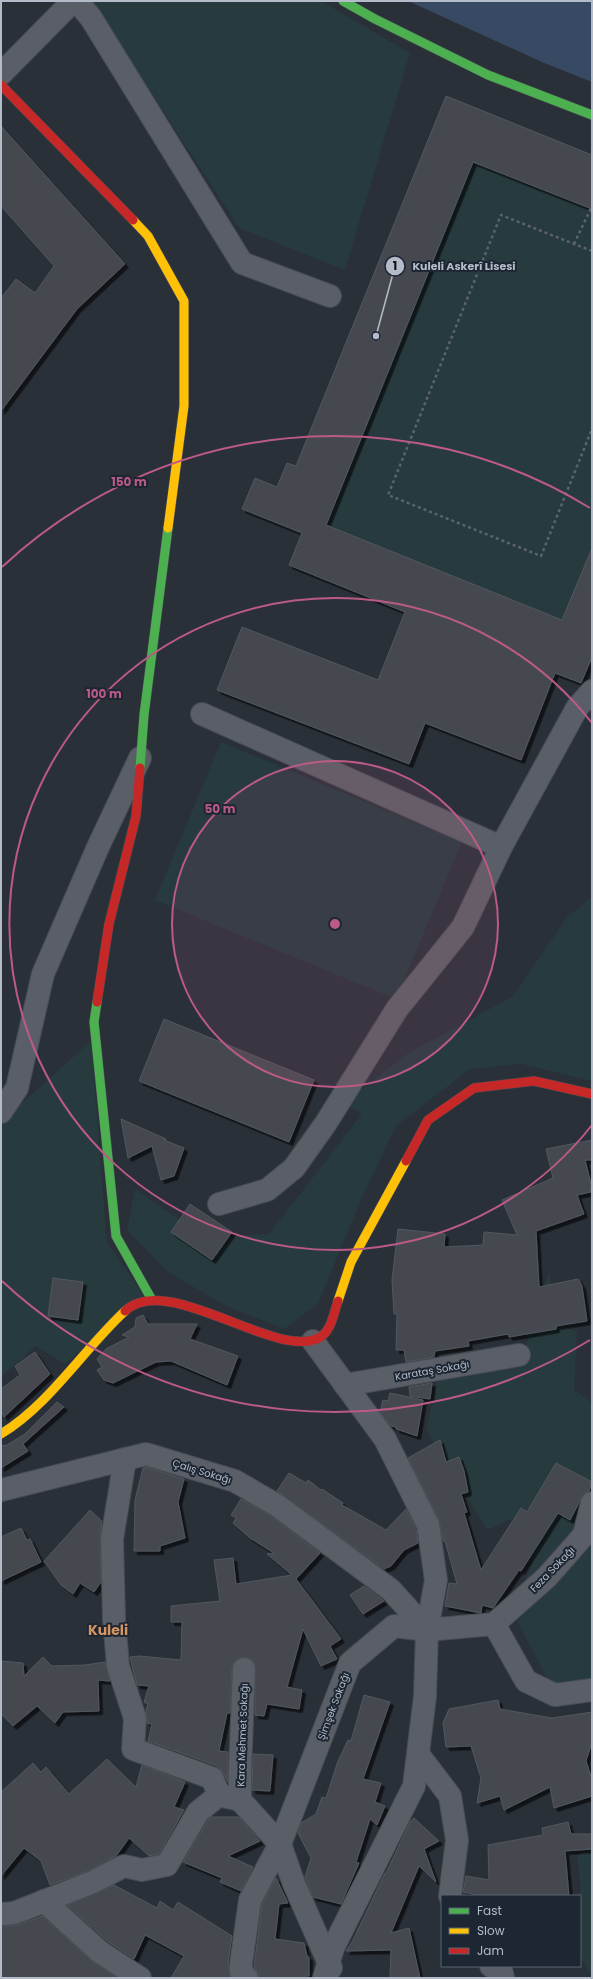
<svg xmlns="http://www.w3.org/2000/svg" width="593" height="1979" font-family="Poppins,sans-serif">
	<style>
		.green { fill: #273a3e }
		.water { fill: #384963 }
		.building { fill: #444950; stroke: #52575f; filter: url(#shadow) }
		.lines { fill: none; stroke-linecap: round; stroke-linejoin: round }
		.street-casing { stroke: #484c53; stroke-width: 24 }
		.fast-casing { stroke: #484c53; stroke-width: 10 }
		.slow-casing { stroke: #484c53; stroke-width: 10 }
		.jam-casing { stroke: #484c53; stroke-width: 10 }
		.path { stroke: #5d636a; stroke-width: 2.5; stroke-dasharray: 3 3; stroke-linecap: butt }
		.street { stroke: #5a5e66; stroke-width: 22 }
		.fast { stroke: #4caf50; stroke-width: 9 }
		.slow { stroke: #ffc107; stroke-width: 9 }
		.jam { stroke: #c62828; stroke-width: 9 }
		.ring { fill: none; stroke: #bc5a87; stroke-width: 2 }
		.labels { text-anchor: middle; stroke-width: 4; stroke-linejoin: round; paint-order: stroke }
		.street-label { font-size: 10px; fill: #b4bcc9; stroke: #1d2633 }
		.district-label { font-size: 14px; font-weight: bold; fill: #d59563; stroke: #1d2633 }
		.centre { fill: #bc5a87; stroke: #1d2633; stroke-width: 2 }
		.ring-label { font-size: 12px; text-anchor: middle; font-weight: bold; fill: #bc5a87; stroke: #1d2633; stroke-width: 4; stroke-linejoin: round; paint-order: stroke }
		.leader { fill: none; stroke: #b4bcc9; stroke-width: 1.5 }
		.callout-dot { fill: #b4bcc9; stroke: #1d2633; stroke-width: 1.5 }
		.mark-label { font-size: 12px; text-anchor: middle; font-weight: bold; fill: #111 }
		.callout-label { font-size: 11px; text-anchor: middle; font-weight: bold; fill: #b4bcc9; stroke: #1d2633; stroke-width: 4; stroke-linejoin: round; paint-order: stroke }
	</style>
	<defs>
		<filter id="shadow"><feDropShadow dx="3.5" dy="3.5" stdDeviation="0" flood-color="#0009"/></filter>
	</defs>
	<rect width="100%" height="100%" fill="#2a3038"/>
	<g class="green">
		<polygon points="92,1 321,1 410,53 345,270 239,228"/>
		<polygon points="473,162 592,209 592,546 562,620 326,525"/>
		<polygon points="221,742 462,842 396,999 155,900"/>
		<polygon points="592,897 592,1081 522,1064 470,1069 396,1126 362,1197 318,1304 284,1329 224,1305 168,1272 127,1230 135,1189 204,1237 269,1234 362,1114 343,1104 407,1054 513,996 568,916"/>
		<polygon points="91,1041 107,1242 144,1296 65,1364 36,1346 1,1377 1,1127 9,1115"/>
		<polygon points="549,1271 559,1326 577,1331 574,1390 592,1403 592,1691 555,1694 513,1613 546,1525 533,1509 487,1530 426,1430 442,1360 525,1349"/>
		<polygon points="592,1844 592,1977 580,1956 580,1896 578,1896 581,1890 577,1856"/>
	</g>
	<polygon class="water" points="408,1 592,1 592,82 542,62"/>
	<g class="building">
		<polygon points="446,96 592,155 592,209 473,162 326,525 562,620 592,548 592,657 581,683 555,673 521,760 425,723 409,764 217,690 242,627 378,680 405,612 289,565 302,533 242,509 255,478 277,487 287,463 296,466"/>
		<polygon points="1,126 125,264 77,309 1,411 1,298 16,279 35,293 54,266 1,206"/>
		<polygon points="164,1019 314,1080 289,1142 139,1081"/>
		<polygon points="121,1119 166,1139 164,1140 184,1148 174,1176 161,1180 152,1146 128,1158"/>
		<polygon points="592,1140 592,1160 585,1160 592,1188 590,1188 591,1192 577,1195 584,1214 536,1231 539,1287 578,1279 582,1286 587,1321 556,1326 556,1329 509,1337 508,1334 468,1341 469,1346 435,1351 434,1357 406,1362 404,1350 396,1350 397,1314 394,1314 392,1280 398,1229 445,1234 444,1247 483,1245 484,1232 517,1235 502,1200 553,1178 546,1149"/>
		<polygon points="190,1204 232,1232 212,1260 171,1232"/>
		<polygon points="53,1278 83,1282 78,1320 48,1316"/>
		<polygon points="143,1315 148,1324 197,1324 190,1339 238,1356 227,1385 171,1361 156,1362 113,1383 104,1380 97,1370 102,1367 97,1359 106,1349 129,1337 122,1335 135,1327 136,1318"/>
		<polygon points="35,1352 50,1374 4,1417 1,1411 1,1389 20,1375 15,1366"/>
		<polygon points="432,1383 430,1399 410,1396 409,1387"/>
		<polygon points="390,1393 423,1400 417,1436 396,1429 396,1427 391,1426 380,1412 383,1400 388,1401"/>
		<polygon points="57,1402 64,1407 23,1444 28,1451 1,1468 1,1446 7,1445 25,1434"/>
		<polygon points="440,1440 446,1462 459,1457 464,1471 468,1492 461,1494 467,1512 464,1513 481,1570 521,1508 527,1512 556,1463 592,1482 589,1491 583,1495 570,1520 558,1513 521,1571 519,1570 493,1608 482,1605 481,1613 445,1606 449,1583 457,1584 445,1541 443,1541 439,1520 408,1458"/>
		<polygon points="146,1467 184,1479 178,1502 185,1538 160,1546 160,1551 134,1551 135,1500 143,1468"/>
		<polygon points="289,1473 306,1483 308,1480 321,1490 322,1489 343,1503 342,1505 386,1530 406,1509 416,1529 418,1543 404,1550 391,1566 384,1569 277,1491"/>
		<polygon points="241,1499 271,1516 320,1553 296,1579 341,1639 330,1646 337,1659 321,1666 303,1629 287,1687 302,1690 299,1709 267,1704 264,1716 255,1715 255,1664 251,1659 245,1657 239,1658 234,1662 232,1669 230,1713 227,1713 219,1751 228,1752 228,1782 221,1769 217,1766 148,1741 152,1724 147,1723 146,1710 148,1704 144,1702 149,1686 137,1685 130,1657 139,1656 181,1660 182,1622 171,1622 171,1606 220,1601 214,1560 233,1558 236,1584 292,1575 267,1554 274,1553 250,1538 233,1523 236,1518 231,1515"/>
		<polygon points="90,1510 102,1521 100,1539 101,1582 94,1592 80,1583 73,1594 61,1585 44,1561"/>
		<polygon points="21,1528 27,1540 30,1539 41,1562 1,1581 1,1537"/>
		<polygon points="364,1586 384,1601 363,1614 350,1595"/>
		<polygon points="43,1657 52,1666 85,1665 105,1662 110,1681 98,1680 99,1711 63,1712 55,1723 37,1706 13,1726 1,1714 1,1661 23,1663 24,1676"/>
		<polygon points="364,1695 390,1702 363,1779 381,1783 375,1802 385,1806 377,1825 370,1819 356,1862 359,1863 341,1904 313,1897 305,1877 311,1858 298,1833 301,1823 316,1814 322,1797 326,1798 338,1761 348,1740 351,1741"/>
		<polygon points="498,1700 500,1709 552,1718 592,1712 592,1742 586,1761 592,1779 592,1796 554,1808 550,1787 504,1810 500,1796 477,1803 481,1778 471,1746 446,1747 443,1723 449,1709"/>
		<polygon points="253,1754 273,1755 270,1791 252,1790"/>
		<polygon points="107,1759 136,1787 142,1765 185,1782 174,1807 184,1810 159,1854 149,1856 129,1838 116,1856 88,1871 50,1885 41,1861 24,1848 1,1876 1,1792 33,1763 41,1772 46,1767 69,1794"/>
		<polygon points="211,1817 239,1817 260,1841 228,1856 253,1867 241,1891 220,1882 222,1878 183,1862 208,1820"/>
		<polygon points="414,1818 439,1841 424,1849 436,1882 419,1866 391,1933 409,1928 420,1978 390,1978 391,1950 346,1951 352,1942 385,1873 386,1873 410,1822"/>
		<polygon points="568,1822 571,1834 592,1834 592,1849 565,1851 569,1896 482,1896 463,1892 466,1876 489,1880 488,1845 543,1835 542,1828"/>
		<polygon points="276,1878 288,1903 279,1904 275,1939 304,1943 307,1956 309,1957 309,1976 305,1976 304,1978 259,1978 259,1974 254,1967 262,1904"/>
		<polygon points="114,1885 157,1908 160,1901 173,1910 178,1902 232,1936 228,1964 231,1978 171,1978 184,1956 145,1935 134,1959 108,1942 67,1905"/>
		<polygon points="42,1916 92,1961 117,1978 1,1978 1,1926 18,1925"/>
	</g>
	<g class="lines">
		<g class="street-casing">
			<g id="street">
				<polyline points="77,1 91,18 242,263 330,296"/>
				<polyline points="1,74 73,1"/>
				<polyline points="202,714 501,847 463,927 397,1009 326,1123 294,1168 267,1190 219,1204"/>
				<polyline points="501,847 577,708 592,691"/>
				<polyline points="1,1112 17,1088 43,974 98,847 140,758"/>
				<polyline points="313,1341 385,1439 428,1525 436,1580 427,1630 425,1696 414,1786 333,1948 324,1978"/>
				<polyline points="345,1385 519,1355"/>
				<polyline points="125,1459 112,1539 114,1619 118,1666 135,1718 133,1749 212,1778 219,1795"/>
				<polyline points="1,1490 146,1454 235,1481 278,1506 391,1590 427,1630"/>
				<polyline points="494,1624 547,1577 584,1535 592,1503"/>
				<polyline points="418,1754 450,1796 457,1840 450,1896"/>
				<polyline points="240,1800 240,1771 244,1669"/>
				<polyline points="44,1901 100,1952 140,1978"/>
				<polyline points="1,1914 14,1913 93,1882 124,1866 142,1870 167,1865 198,1812 219,1795 240,1800 280,1844 294,1884 331,1968"/>
				<polyline points="491,1966 502,1973 503,1978"/>
				<polyline points="247,1978 241,1972 241,1964 250,1900 280,1844 350,1663 394,1626 427,1630 494,1624 526,1681 555,1695 592,1690"/>
			</g>
		</g>
		<g class="fast-casing">
			<g id="fast">
				<polyline points="343,1 375,19 488,75 592,115"/>
				<polyline points="140,768 144,715 168,528"/>
				<polyline points="97,1002 94,1022 116,1236 152,1300"/>
			</g>
		</g>
		<g class="slow-casing">
			<g id="slow">
				<polyline points="133,220 148,236 184,301 184,406 168,528"/>
				<polyline points="338,1301 351,1262 406,1161"/>
				<path d="M1,1434c49,-30 82,-84 124,-123"/>
			</g>
		</g>
		<g class="jam-casing">
			<g id="jam">
				<polyline points="1,85 133,220"/>
				<polyline points="97,1002 109,924 136,816 140,768"/>
				<polyline points="406,1161 428,1120 474,1088 534,1081 592,1094"/>
				<path d="M125,1311c44,-41 156,54 197,25 10,-8 12,-24 16,-35"/>
			</g>
		</g>
		<g class="path">
			<polyline points="574,244 592,206"/>
			<polyline points="592,251 501,215 388,495 541,556 592,429"/>
		</g>
		<use href="#street" class="street"/>
		<use href="#fast" class="fast"/>
		<use href="#slow" class="slow"/>
		<use href="#jam" class="jam"/>
	</g>
	<circle cx="335" cy="924" r="163" fill="#bc5a87" fill-opacity=".12"/>
	<g class="ring">
		<circle cx="335" cy="924" r="163"/>
		<path d="M592 1125A326 326 0 1 1 592 723"/>
		<path d="M590 1340A488 488 0 0 1 2 1281M2 567A488 488 0 0 1 590 508"/>
	</g>
	<g class="labels">
		<g class="street-label">
			<text transform="translate(432 1370) rotate(-10)" y="4">Karataş Sokağı</text>
			<text transform="translate(202 1471) rotate(17)" y="4">Çalış Sokağı</text>
			<text transform="translate(552 1569) rotate(-46)" y="4">Feza Sokağı</text>
			<text transform="translate(333 1706) rotate(-69)" y="4">Şimşek Sokağı</text>
			<text transform="translate(242 1735) rotate(-88)" y="4">Kara Mehmet Sokağı</text>
		</g>
		<g class="district-label">
			<text x="108" y="1635">Kuleli</text>
		</g>
	</g>
	<circle cx="335" cy="924" r="6" class="centre"/>
	<g class="ring-label">
		<text x="129" y="486">150 m</text>
		<text x="104" y="698">100 m</text>
		<text x="220" y="813">50 m</text>
	</g>
	<path class="leader" d="M376 336L395 266"/>
	<g class="callout-dot">
		<circle cx="376" cy="336" r="4"/>
		<circle cx="395" cy="266" r="10"/>
	</g>
	<g class="mark-label">
		<text x="395" y="270">1</text>
	</g>
	<g class="callout-label">
		<text x="464" y="270">Kuleli Askerî Lisesi</text>
	</g>
	<rect width="593" height="1979" fill="none" stroke="#b4bcc9" stroke-width="4"/>
	<rect x="441" y="1895" width="140" height="72" fill="#1d2633" stroke="#59626f"/>
	<rect x="449" y="1908" width="20" height="6" fill="#4caf50" stroke="#59626f"/>
	<text x="477" y="1915" font-size="12" fill="#b4bcc9">Fast</text>
	<rect x="449" y="1928" width="20" height="6" fill="#ffc107" stroke="#59626f"/>
	<text x="477" y="1935" font-size="12" fill="#b4bcc9">Slow</text>
	<rect x="449" y="1948" width="20" height="6" fill="#c62828" stroke="#59626f"/>
	<text x="477" y="1955" font-size="12" fill="#b4bcc9">Jam</text>
</svg>
